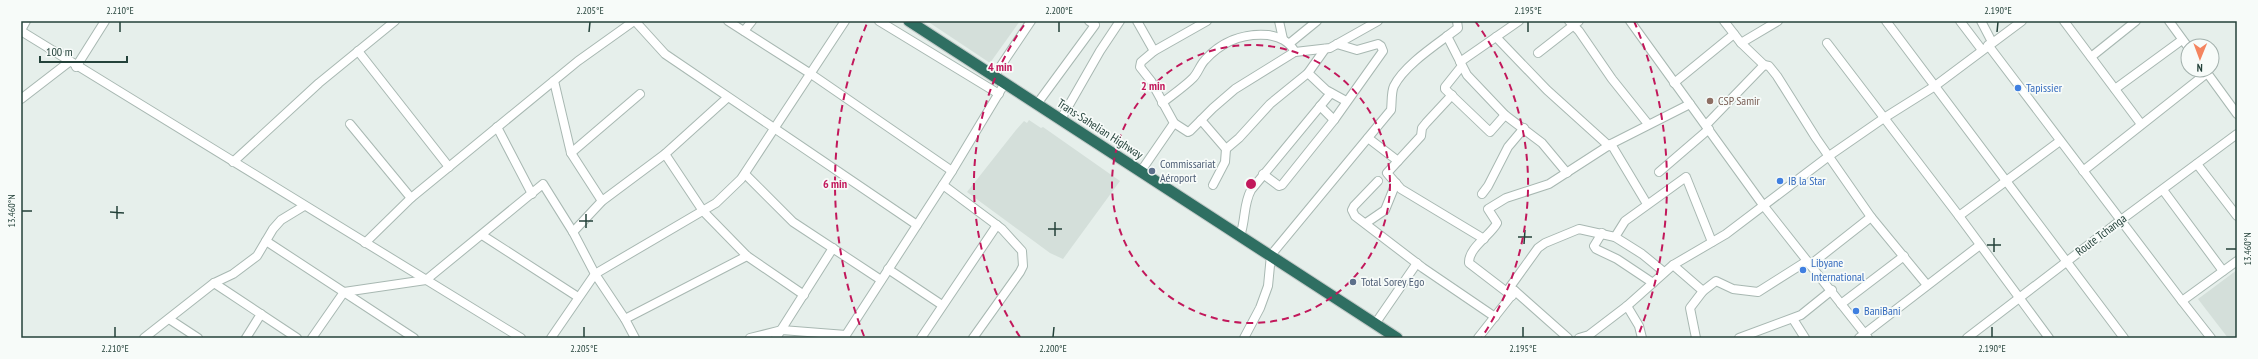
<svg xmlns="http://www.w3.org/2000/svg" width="2258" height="359" font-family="'PT Sans Narrow',sans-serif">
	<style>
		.built { fill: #d4dfda }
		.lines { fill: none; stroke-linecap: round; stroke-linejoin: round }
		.minor-casing { stroke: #a8b8b2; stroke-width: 10 }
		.highway-casing { stroke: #c2cac8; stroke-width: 13 }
		.minor { stroke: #fff; stroke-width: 8 }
		.highway { stroke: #2f6f62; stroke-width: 11 }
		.ticks { fill: none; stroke: #24423a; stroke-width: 1.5 }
		.ring { fill: none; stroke: #c2185b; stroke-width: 2; stroke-dasharray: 7 5 }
		.shop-dot { fill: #3f7fe0; stroke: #f7fbf9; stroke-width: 1.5 }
		.education-dot { fill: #8d6e63; stroke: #f7fbf9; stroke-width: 1.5 }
		.service-dot { fill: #5c6f8a; stroke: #f7fbf9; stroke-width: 1.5 }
		.labels { text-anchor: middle; stroke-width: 3.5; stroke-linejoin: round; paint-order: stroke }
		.shop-label { font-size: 12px; fill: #366cbe; stroke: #f7fbf9; text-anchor: start }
		.education-label { font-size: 12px; fill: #785e54; stroke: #f7fbf9; text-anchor: start }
		.street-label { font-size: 12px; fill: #24423a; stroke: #f7fbf9 }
		.service-label { font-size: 12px; fill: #4e5e75; stroke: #f7fbf9; text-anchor: start }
		.centre { fill: #c2185b; stroke: #f7fbf9; stroke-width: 2 }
		.ring-label { font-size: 12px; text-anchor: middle; font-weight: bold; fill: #c2185b; stroke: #f7fbf9; stroke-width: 3.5; stroke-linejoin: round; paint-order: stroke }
		.neatline { fill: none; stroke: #24423a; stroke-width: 1.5 }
		.ticks-label { font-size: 10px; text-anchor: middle; fill: #24423a }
	</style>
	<rect width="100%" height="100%" fill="#e6efeb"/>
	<g class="built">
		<polygon points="927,21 1020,21 990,63"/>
		<polygon points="1029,120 1041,128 1043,127 1120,181 1063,259 1050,253 967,192 1016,130 1024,121 1027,123"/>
		<polygon points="2237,270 2237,338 2228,338 2198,299"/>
	</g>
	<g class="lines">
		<g class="minor-casing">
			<g id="minor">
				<polyline points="635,21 665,54 917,225"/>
				<polyline points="728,21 811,74 952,171"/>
				<polyline points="879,21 999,94"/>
				<polyline points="1137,21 1154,51 1207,21"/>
				<polyline points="1279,21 1283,39"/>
				<polyline points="1569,21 1579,31 1612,79 1648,124"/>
				<polyline points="1630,21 1763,205 1868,338"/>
				<polyline points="1886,21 2124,338"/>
				<polyline points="1960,21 1982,50"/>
				<polyline points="1981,21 1992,42"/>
				<polyline points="2064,21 2141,124"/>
				<polyline points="2169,21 2188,47"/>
				<polyline points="21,30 26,21"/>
				<polyline points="21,31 521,338"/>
				<polyline points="744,31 752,21"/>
				<polyline points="1447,36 1467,75 1505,115 1542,143 1567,173"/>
				<polyline points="1496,37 1547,90 1609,146"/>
				<polyline points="1290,43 1317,21"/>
				<polyline points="1741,43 1778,21"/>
				<polyline points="1827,43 1959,216 2049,338"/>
				<polyline points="1988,45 2182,301 2237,261"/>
				<polyline points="1325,49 1308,73 1326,90 1346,101"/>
				<polyline points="358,51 449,167"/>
				<polyline points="1295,52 1330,48 1378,21"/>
				<polyline points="1538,53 1579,21"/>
				<polyline points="2091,57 2136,21"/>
				<polyline points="1460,62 1519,21"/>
				<polyline points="1764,65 1769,66 1777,76 1816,138 1871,217 1927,285"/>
				<polyline points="76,67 105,21"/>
				<polyline points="1461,67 1445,87 1445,89 1490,132 1505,115"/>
				<polyline points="2205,70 2237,114"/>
				<polyline points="994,76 1031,21"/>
				<polyline points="554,81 571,153 602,201"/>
				<polyline points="1674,83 1734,34"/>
				<polyline points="2115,89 2182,40"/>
				<polyline points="21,99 69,62"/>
				<path d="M1162,103c10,-8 22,-16 31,-25 5,-5 7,-13 12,-18 16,-18 38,-27 63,-25 12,2 21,6 27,17l-2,1 -58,36 -22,19 -23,23 -2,1 -14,-9"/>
				<polyline points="1037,104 1095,25 1089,21"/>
				<polyline points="1320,106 1334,120"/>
				<polyline points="1061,119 1100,51 1120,21"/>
				<polyline points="1201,120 1226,149 1239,138 1270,104 1308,73"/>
				<polyline points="350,124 411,198"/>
				<polyline points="1706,125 1764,65 1741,43 1724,21"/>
				<polyline points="497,127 532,194"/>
				<polyline points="1368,138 1398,161 1387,173 1401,189 1484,239"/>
				<polyline points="1611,144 1647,204"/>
				<polyline points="571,153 640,94"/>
				<polyline points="665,154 703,211 747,256 804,295"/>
				<polyline points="1398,161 1421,136 1422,128 1426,123 1452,95"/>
				<polyline points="233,162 319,83 395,21"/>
				<polyline points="2197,164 2237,216"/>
				<polyline points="1141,171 1174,123 1151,81 1140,67 1141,62 1154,51"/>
				<polyline points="2083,171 2207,73"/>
				<polyline points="1659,172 1709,129"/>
				<polyline points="745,174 793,222 881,280"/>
				<polyline points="1263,174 1279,186 1282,185 1334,120 1383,51 1381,46 1378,44 1357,50 1337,44"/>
				<polyline points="1378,181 1354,206 1352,210 1355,216 1423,268 1495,317"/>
				<polyline points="943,185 1002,229 1022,251 1023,266 1020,272 973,338"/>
				<polyline points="1213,185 1225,162 1226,149"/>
				<polyline points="2163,190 2223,271"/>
				<polyline points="1482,194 1488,186 1508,147 1524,128"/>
				<polyline points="1959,216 2060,141"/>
				<polyline points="1366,223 1385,210 1396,183"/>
				<polyline points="573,232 602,201 665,154 727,98"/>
				<polyline points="1602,233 1594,246 1596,249 1617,259 1653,283"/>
				<polyline points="482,235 578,297"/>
				<path d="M1240,236c6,-17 3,-31 11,-46l80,-97"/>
				<polyline points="1615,237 1625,221 1686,177 1712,242"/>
				<polyline points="266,241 414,338"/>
				<polyline points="365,243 411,198 578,61 634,21"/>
				<polyline points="1673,265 1703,291 1716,281 1733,289 1758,292 1807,261"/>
				<polyline points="1810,265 1871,217"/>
				<polyline points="888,269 942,305"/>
				<polyline points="214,283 297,338"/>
				<polyline points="1515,291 1568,338"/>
				<path d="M1512,296l-43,-33c-1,-15 22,-28 28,-40l-9,-14 18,-11 43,-14 62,-40 79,-40"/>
				<polyline points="2182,301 2211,338"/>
				<polyline points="1841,304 1904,256"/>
				<polyline points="1627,306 1639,326 1642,338"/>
				<polyline points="169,319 198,338"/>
				<polyline points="625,319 747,256"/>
				<polyline points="1793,319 1805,338"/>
				<polyline points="1375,324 1417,263"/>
				<polyline points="144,338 214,283 233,274 257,256 273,229 281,220 304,206"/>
				<polyline points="246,338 261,314"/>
				<polyline points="312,338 344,292 426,280 543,184 573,232 595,274 625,319 635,338"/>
				<polyline points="551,338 595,274 716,203 741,179 845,21"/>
				<polyline points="750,338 782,330 846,335"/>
				<polyline points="776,338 833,248"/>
				<polyline points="844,338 952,171 1005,83"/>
				<polyline points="921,338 997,225"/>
				<path d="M1244,338l16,-30 8,-22 3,-31 120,-145c1,-7 0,-18 3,-24 11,-22 45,-43 64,-58l-1,-7"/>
				<polyline points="1478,338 1515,291 1510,287 1538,248 1545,243 1579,229 1615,237 1642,254 1664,272"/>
				<polyline points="1579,338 1589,335 1627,306 1673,265 1726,234 1829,156 1884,118 1935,86 2022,21"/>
				<polyline points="1696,338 1690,308 1703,291"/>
				<polyline points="1739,338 1801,315 1832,290"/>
				<polyline points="1859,338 1980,245"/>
				<polyline points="1967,338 2121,220 2237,134"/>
			</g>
		</g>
		<g class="highway-casing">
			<polyline id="highway" points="909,21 1397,338"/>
		</g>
		<use href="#minor" class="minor"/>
		<use href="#highway" class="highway"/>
	</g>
	<path class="ticks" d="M120,32v-10M589,32l1,-10M1059,32v-10M1528,32v-10M1997,32l1,-10M22,211h10M110,212l14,1M117,219v-13M579,221h14M586,228v-14M1048,229h14M1055,236v-14M1518,237h14M1524,244l1,-14M1987,245h14M2226,249h10M1994,252v-14M115,337v-10M584,337v-10M1053,337l1,-10M1523,337v-10M1992,337v-10"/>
	<g class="ring">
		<circle cx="1251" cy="184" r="139"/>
		<path d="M1020 337A277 277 0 0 1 1027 21M1475 21A277 277 0 0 1 1482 337"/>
		<path d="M864 336A416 416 0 0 1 868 21M1634 21A416 416 0 0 1 1638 336"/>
	</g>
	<g class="shop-dot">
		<circle cx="2018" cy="88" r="4"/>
		<circle cx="1780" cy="181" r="4"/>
		<circle cx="1803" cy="270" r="4"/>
		<circle cx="1856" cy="311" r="4"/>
	</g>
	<circle class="education-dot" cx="1710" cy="101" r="4"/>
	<g class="service-dot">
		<circle cx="1152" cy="171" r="4"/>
		<circle cx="1353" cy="282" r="4"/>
	</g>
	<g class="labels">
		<g class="shop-label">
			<text x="2026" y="92">Tapissier</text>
			<text x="1788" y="185">IB la Star</text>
			<text x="1811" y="267">Libyane<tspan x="1811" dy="14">International</tspan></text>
			<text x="1864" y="315">BaniBani</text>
		</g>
		<g class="education-label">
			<text x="1718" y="105">CSP Samir</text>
		</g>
		<g class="street-label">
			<text transform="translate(1100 129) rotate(33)" y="4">Trans-Sahelian Highway</text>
			<text transform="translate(2101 235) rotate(-37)" y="4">Route Tchanga</text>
		</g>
		<g class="service-label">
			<text x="1160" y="168">Commissariat<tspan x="1160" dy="14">Aéroport</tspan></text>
			<text x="1361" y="286">Total Sorey Ego</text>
		</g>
	</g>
	<circle cx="1251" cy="184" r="6" class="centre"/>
	<g class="ring-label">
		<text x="1000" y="71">4 min</text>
		<text x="1153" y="90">2 min</text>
		<text x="835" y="188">6 min</text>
	</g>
	<rect width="2258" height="359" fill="none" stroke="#f7fbf9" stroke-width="44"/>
	<g transform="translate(2200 58) rotate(181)"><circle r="19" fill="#f7fbf9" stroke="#a3b1ad"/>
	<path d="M0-3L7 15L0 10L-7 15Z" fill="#f4845f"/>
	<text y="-6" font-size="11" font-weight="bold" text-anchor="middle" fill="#24423a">N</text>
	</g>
	<path d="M40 56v6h87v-6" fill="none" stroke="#24423a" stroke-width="2"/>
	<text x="46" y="56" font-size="12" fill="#24423a" stroke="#f7fbf9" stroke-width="3" paint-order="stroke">100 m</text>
	<rect x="22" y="22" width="2214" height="315" class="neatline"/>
	<g class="ticks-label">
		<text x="120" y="14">2.210°E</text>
		<text x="590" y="14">2.205°E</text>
		<text x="1059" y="14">2.200°E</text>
		<text x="1528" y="14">2.195°E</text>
		<text x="1998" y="14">2.190°E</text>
		<text transform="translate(11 211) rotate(-90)" y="4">13.460°N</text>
		<text transform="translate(2247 249) rotate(-90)" y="4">13.460°N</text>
		<text x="115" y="352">2.210°E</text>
		<text x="584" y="352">2.205°E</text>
		<text x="1053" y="352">2.200°E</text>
		<text x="1523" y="352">2.195°E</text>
		<text x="1992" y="352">2.190°E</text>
	</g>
</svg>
